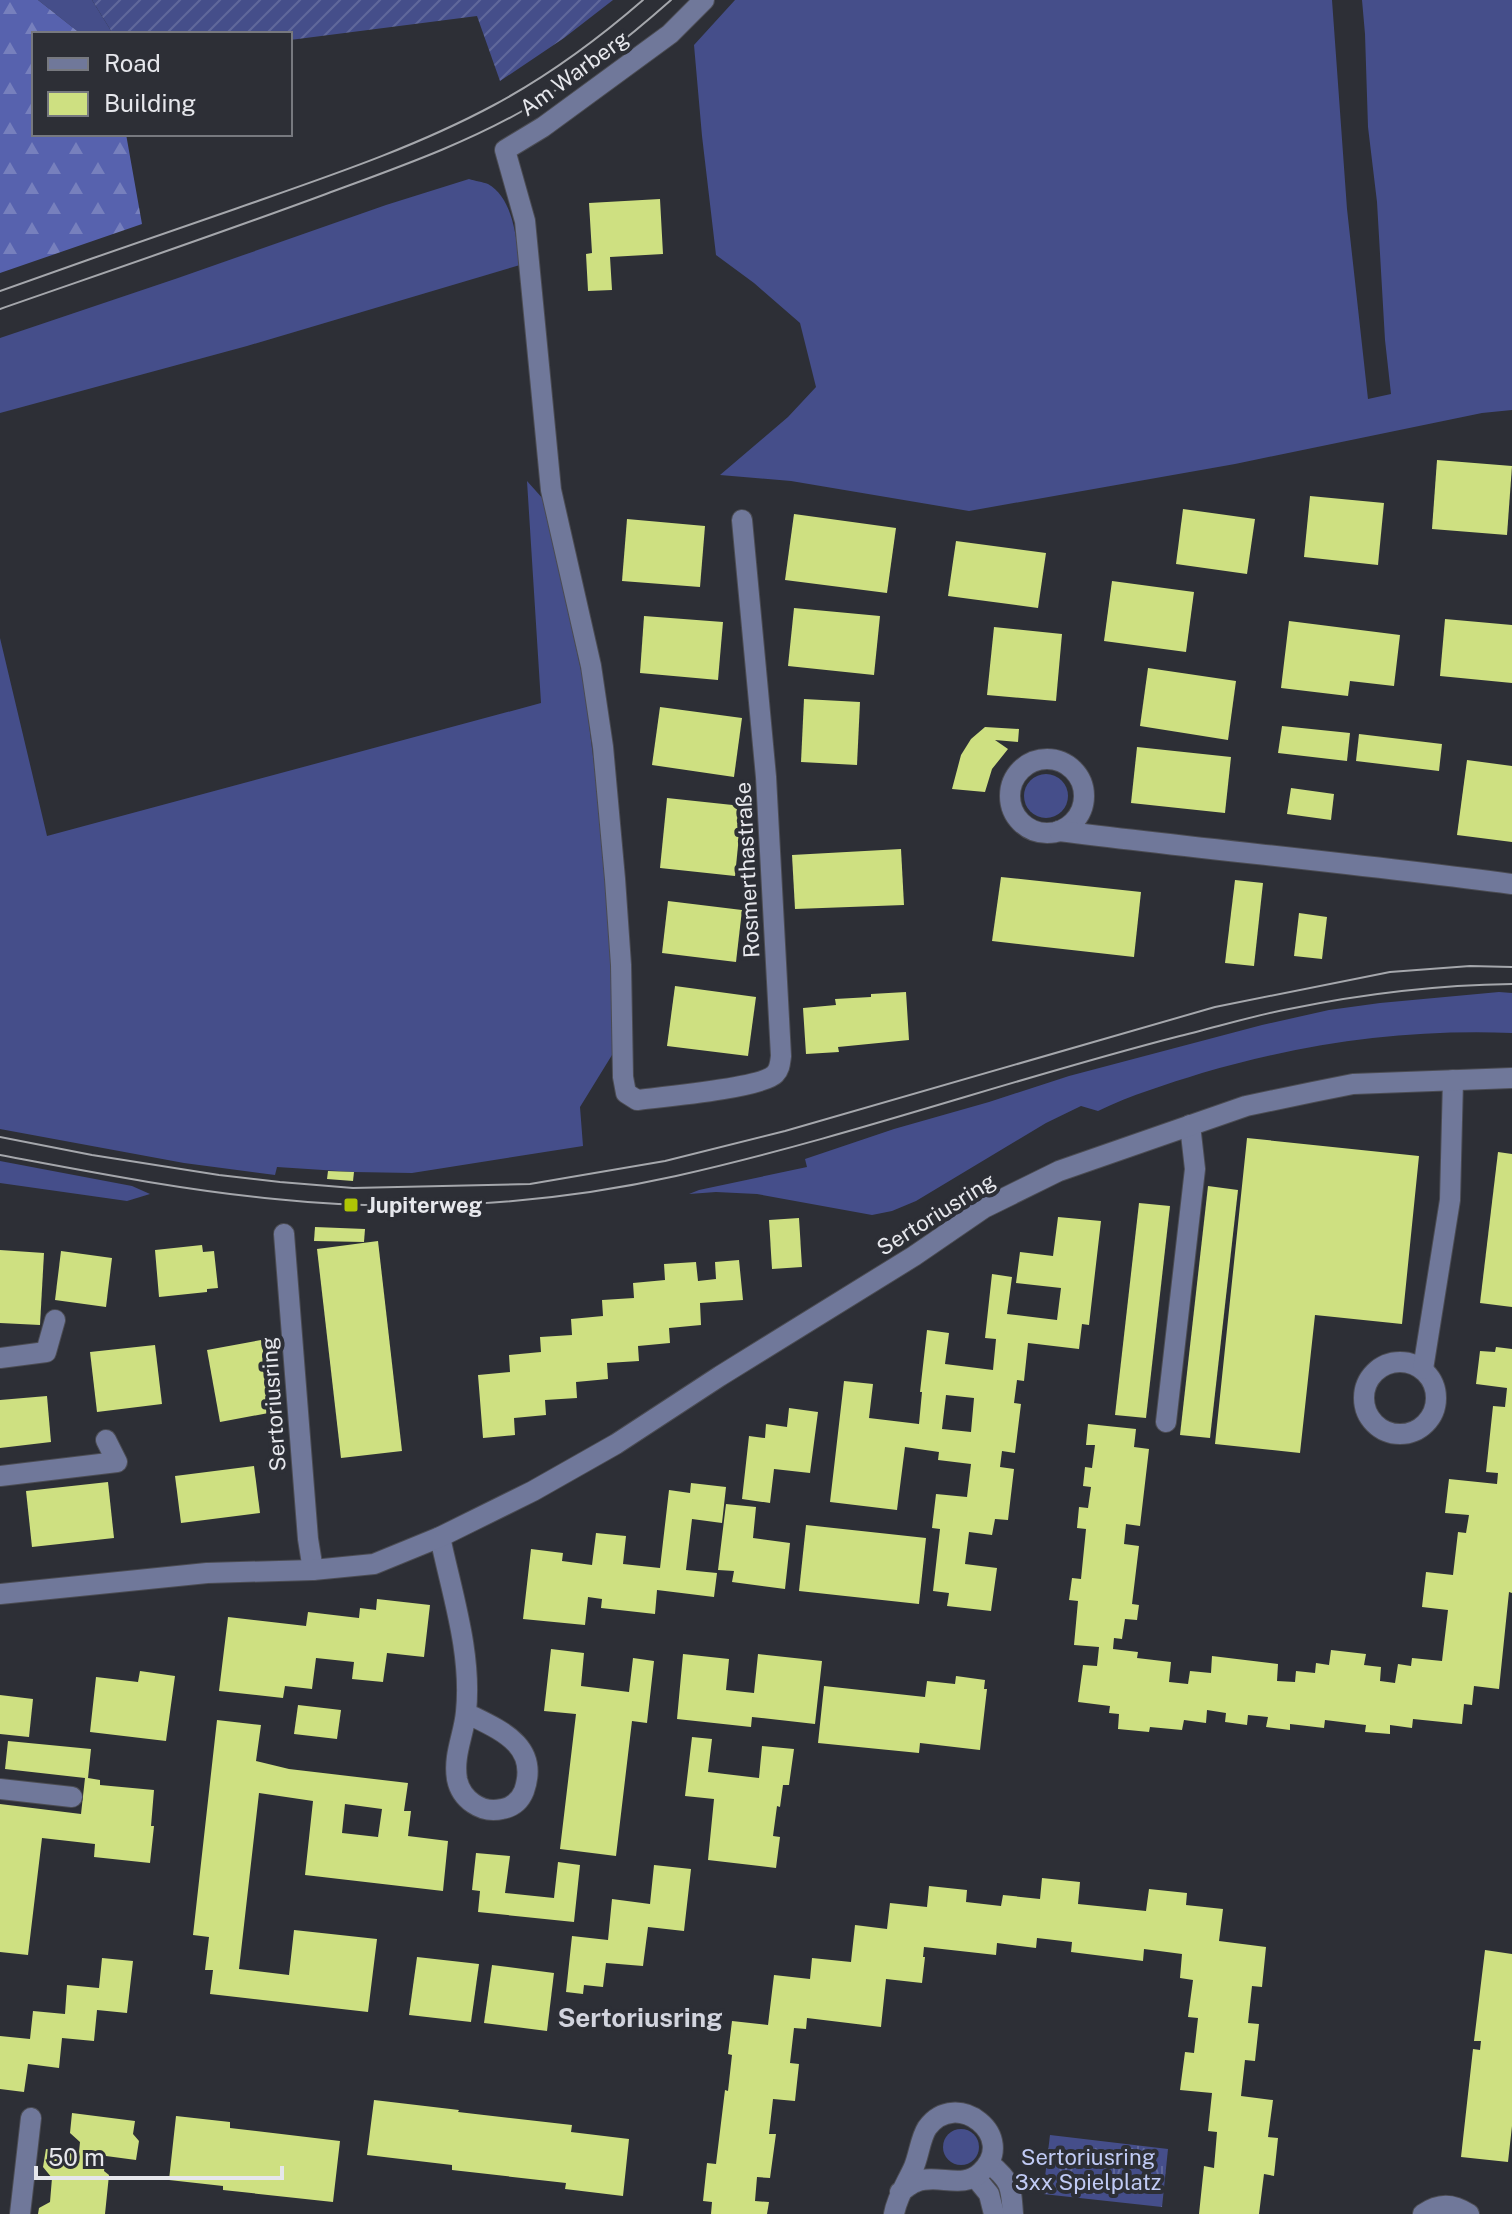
<svg xmlns="http://www.w3.org/2000/svg" width="1512" height="2214" font-family="'Public Sans',sans-serif">
	<style>
		.grass { fill: #454e8a }
		.forest { fill: url(#forest-firs) }
		.park { fill: url(#park-tufts) }
		.garden { fill: url(#garden-furrows) }
		.building { fill: #cee081; fill-rule: evenodd }
		.lines { fill: none; stroke-linecap: round; stroke-linejoin: round }
		.minor-casing { stroke: #4b4c53; stroke-width: 22 }
		.minor { stroke: #70789a; stroke-width: 20 }
		.tram { stroke: #a5a7ac; stroke-width: 2 }
		.poi-dot { fill: #afc505; stroke: #2d2f36; stroke-width: 3 }
		.labels { text-anchor: middle; stroke-width: 8; stroke-linejoin: round; paint-order: stroke }
		.street-label { font-size: 22px; fill: #e6e7ec; stroke: #2d2f36 }
		.poi-label { font-size: 22px; font-weight: bold; fill: #e6e7ec; stroke: #2d2f36; text-anchor: start }
		.park-label { font-size: 22px; fill: #c1cbf5; stroke: #2d2f36 }
		.quarter-label { font-size: 26px; font-weight: bold; fill: #d2d4de; stroke: #2d2f36 }
	</style>
	<defs>
		<pattern id="forest-firs" width="22" height="20" patternUnits="userSpaceOnUse" patternTransform="scale(2)"><rect width="22" height="20" fill="#5762ae"/><path d="M5 1l3.5 6h-7zM16 11l3.5 6h-7z" fill="#7780bd"/></pattern>
		<pattern id="park-tufts" width="24" height="20" patternUnits="userSpaceOnUse" patternTransform="scale(2)"><rect width="24" height="20" fill="#454e8a"/><path d="M3 7l-1-3M5 7V3M7 7l1-3M15 17l-1-3M17 17v-4M19 17l1-3" fill="none" stroke="#60689b"/></pattern>
		<pattern id="garden-furrows" width="10" height="10" patternUnits="userSpaceOnUse" patternTransform="scale(2)"><rect width="10" height="10" fill="#454e8a"/><path d="M-1 1l2-2M0 10L10 0M9 11l2-2" fill="none" stroke="#60689b"/></pattern>
	</defs>
	<rect width="100%" height="100%" fill="#2d2f36"/>
	<g class="grass">
		<polygon points="38,0 92,0 113,34 81,34"/>
		<polygon points="735,0 1332,0 1347,209 1368,399 1391,394 1385,340 1377,202 1368,127 1365,34 1362,0 1512,0 1512,410 1482,413 1235,464 969,511 791,481 720,475 788,417 816,387 800,323 754,283 716,255 702,136 694,45"/>
		<path d="M469,179c6,2 14,3 19,5 26,15 28,55 32,81l-273,81 -247,67v-75l178,-60 208,-73z"/>
		<polygon points="527,481 544,500 584,684 603,836 614,984 612,1055 580,1107 583,1146 412,1173 354,1172 277,1167 275,1175 184,1163 0,1129 0,638 47,836 541,703"/>
		<circle cx="1046" cy="796" r="22"/>
		<path d="M1499,992l13,1v40c-106,-4 -208,10 -310,40 -35,11 -71,22 -104,38l-17,-5 -35,17 -130,78 -24,10 -20,4 -115,-21 -41,-2 -27,2 10,-4 108,-23 -2,-8 89,-30 95,-27 80,-26 193,-51 67,-15 51,-7z"/>
		<polygon points="0,1161 132,1186 150,1194 127,1201 0,1183"/>
		<circle cx="961" cy="2147" r="18"/>
	</g>
	<polygon class="forest" points="0,0 38,0 81,34 34,34 34,134 126,134 142,224 0,273"/>
	<polygon class="park" points="1050,2135 1168,2149 1162,2207 1043,2194"/>
	<polygon class="garden" points="92,0 613,0 564,38 500,81 477,16 290,40 290,34 113,34"/>
	<g class="building">
		<polygon points="660,199 663,254 610,257 612,290 588,291 586,254 592,253 589,203"/>
		<polygon points="1437,460 1512,466 1507,535 1432,529"/>
		<polygon points="1310,496 1384,503 1378,565 1304,557"/>
		<polygon points="1183,509 1255,519 1247,574 1176,564"/>
		<polygon points="794,514 896,528 887,593 785,580"/>
		<polygon points="627,519 705,526 700,587 622,581"/>
		<polygon points="956,541 1046,553 1038,608 948,596"/>
		<polygon points="1112,581 1194,592 1186,652 1104,641"/>
		<polygon points="794,608 880,616 874,675 788,666"/>
		<polygon points="644,616 723,622 718,680 640,673"/>
		<polygon points="1445,619 1512,625 1512,683 1440,676"/>
		<polygon points="1289,621 1400,635 1394,686 1350,681 1348,696 1281,688"/>
		<polygon points="994,627 1062,634 1056,701 987,695"/>
		<polygon points="1148,668 1236,681 1228,740 1140,726"/>
		<polygon points="804,699 860,702 857,765 801,762"/>
		<polygon points="660,707 742,718 734,777 652,765"/>
		<polygon points="1282,726 1350,733 1347,761 1278,753"/>
		<polygon points="985,727 1019,729 1018,742 995,740 1008,749 992,769 985,792 952,789 961,755 971,739"/>
		<polygon points="1359,734 1442,744 1439,771 1356,761"/>
		<polygon points="1137,747 1231,757 1225,813 1131,803"/>
		<polygon points="1467,760 1512,766 1512,842 1457,835"/>
		<polygon points="1291,788 1334,794 1331,820 1287,814"/>
		<polygon points="667,798 742,806 735,876 660,868"/>
		<polygon points="901,849 904,905 795,909 792,855"/>
		<polygon points="1001,877 1141,892 1134,957 992,941"/>
		<polygon points="1235,880 1263,883 1254,966 1225,963"/>
		<polygon points="668,901 742,910 736,962 662,953"/>
		<polygon points="1299,913 1327,917 1322,959 1294,956"/>
		<polygon points="675,986 756,997 748,1056 667,1046"/>
		<polygon points="906,992 909,1040 838,1047 839,1052 806,1054 803,1008 836,1005 835,999 871,997 871,994"/>
		<polygon points="1247,1138 1419,1156 1402,1324 1315,1315 1300,1453 1215,1444"/>
		<polygon points="1498,1152 1512,1154 1512,1307 1480,1303"/>
		<polygon points="328,1171 354,1172 353,1181 327,1179"/>
		<polygon points="1208,1186 1238,1190 1210,1438 1180,1435"/>
		<polygon points="1139,1203 1170,1206 1146,1418 1115,1415"/>
		<path d="M1058,1217l43,4 -12,104 -7,-1 -3,25 -51,-6 -4,38 -7,-1 -3,23 7,1 -6,49 -13,-2 -2,16 14,2 -6,51 -13,-1 -3,16 -23,-3 -4,32 32,4 -6,43 -44,-5 2,-13 -16,-2 7,-62 -8,-1 4,-34 31,3 4,-33 -33,-4 1,-8 -34,-5 -8,63 -67,-8 14,-121 29,3 -4,34 50,6 3,-32h-2l7,-62 22,3 -4,31 48,6 3,-31 -11,-1 7,-64 20,3 -5,37 50,6 4,-32 -45,-5 4,-31 33,4zM946,1395l28,3 -3,34 -29,-3z"/>
		<polygon points="799,1218 802,1267 772,1269 769,1220"/>
		<polygon points="315,1227 365,1229 364,1242 314,1241"/>
		<polygon points="378,1241 402,1451 341,1458 317,1249"/>
		<polygon points="202,1245 203,1252 214,1251 218,1288 207,1289 207,1292 159,1297 155,1250"/>
		<polygon points="0,1250 44,1253 40,1325 0,1323"/>
		<polygon points="61,1251 112,1258 106,1307 55,1300"/>
		<polygon points="739,1260 743,1300 700,1303 701,1325 669,1328 670,1343 638,1346 639,1361 607,1363 608,1379 576,1382 577,1398 545,1400 546,1415 514,1418 515,1435 483,1438 478,1375 510,1372 509,1355 541,1352 540,1337 572,1335 571,1319 603,1316 602,1300 634,1298 633,1283 665,1280 664,1264 696,1262 698,1281 716,1279 715,1262"/>
		<polygon points="261,1340 274,1412 220,1422 207,1350"/>
		<polygon points="155,1345 162,1404 97,1412 90,1352"/>
		<polygon points="1496,1347 1512,1349 1512,1593 1509,1592 1499,1689 1474,1686 1472,1705 1464,1704 1462,1724 1413,1719 1412,1728 1390,1725 1390,1734 1365,1732 1366,1725 1325,1720 1324,1728 1290,1724 1290,1730 1266,1727 1268,1717 1248,1715 1247,1725 1225,1722 1226,1713 1207,1710 1206,1723 1184,1720 1182,1730 1150,1727 1149,1732 1118,1729 1119,1714 1109,1713 1110,1706 1078,1702 1083,1665 1097,1666 1099,1647 1074,1645 1078,1601 1069,1600 1072,1578 1081,1579 1086,1529 1077,1528 1079,1507 1088,1508 1091,1487 1083,1486 1085,1467 1092,1468 1095,1445 1086,1445 1088,1424 1136,1429 1134,1447 1149,1449 1140,1526 1126,1524 1124,1544 1139,1546 1132,1604 1139,1605 1137,1620 1125,1619 1122,1639 1114,1638 1113,1649 1138,1652 1137,1658 1171,1662 1169,1682 1188,1684 1190,1671 1211,1673 1212,1656 1278,1664 1277,1681 1295,1682 1296,1671 1315,1673 1316,1663 1329,1665 1331,1650 1366,1654 1364,1665 1381,1667 1380,1681 1395,1683 1398,1664 1411,1666 1412,1658 1442,1661 1448,1610 1422,1607 1426,1572 1453,1575 1458,1532 1466,1533 1469,1515 1445,1513 1449,1479 1497,1484 1498,1473 1486,1472 1493,1406 1505,1407 1507,1388 1476,1384 1480,1351 1495,1352"/>
		<polygon points="47,1396 51,1442 0,1448 0,1400"/>
		<polygon points="789,1408 818,1412 810,1473 774,1469 770,1503 742,1499 749,1436 765,1438 766,1424 787,1427"/>
		<polygon points="254,1466 260,1513 181,1523 175,1476"/>
		<polygon points="108,1482 114,1538 32,1547 26,1491"/>
		<polygon points="691,1483 726,1487 722,1523 692,1519 686,1570 717,1573 714,1597 657,1590 655,1614 601,1608 602,1599 588,1597 585,1625 523,1619 531,1549 563,1553 562,1561 592,1565 596,1533 626,1536 623,1564 660,1568 669,1490 690,1493"/>
		<polygon points="726,1504 756,1507 753,1538 790,1543 785,1589 732,1582 734,1571 718,1570"/>
		<polygon points="806,1525 926,1538 919,1604 799,1591"/>
		<polygon points="377,1599 430,1605 424,1657 387,1653 383,1682 352,1679 354,1662 316,1658 312,1689 285,1686 283,1698 219,1691 228,1617 306,1626 308,1612 359,1618 360,1608 376,1610"/>
		<polygon points="551,1649 584,1653 581,1686 629,1692 633,1658 654,1661 647,1723 632,1721 616,1856 560,1849 576,1714 544,1711"/>
		<polygon points="683,1654 729,1659 726,1690 754,1693 758,1654 822,1661 815,1724 752,1717 751,1727 677,1719"/>
		<polygon points="140,1671 175,1676 166,1741 90,1732 96,1677 138,1682"/>
		<polygon points="956,1676 985,1680 984,1689 987,1689 980,1750 920,1743 919,1753 818,1743 824,1686 925,1697 927,1681 955,1684"/>
		<polygon points="0,1695 33,1699 29,1737 0,1734"/>
		<polygon points="298,1705 341,1710 337,1739 294,1734"/>
		<path d="M217,1720l44,5 -5,36 33,8 119,14 -4,28h7l-3,25 40,5 -5,50 -138,-16 8,-74 -54,-8 -20,176 50,6 5,-45 83,9 -9,73 -158,-18 3,-24h-8l4,-33 -16,-2zM345,1804l37,5 -4,28 -36,-4z"/>
		<polygon points="692,1737 712,1739 708,1772 759,1778 762,1746 794,1749 789,1785 783,1785 780,1807 777,1806 773,1836 780,1837 776,1868 708,1860 714,1799 685,1796"/>
		<polygon points="8,1741 91,1749 88,1778 100,1780 100,1785 154,1790 151,1826 154,1826 150,1863 94,1857 95,1844 42,1838 28,1955 0,1952 0,1804 81,1814 85,1778 5,1769"/>
		<polygon points="476,1853 510,1856 505,1893 554,1898 558,1862 580,1865 574,1922 478,1912 480,1891 472,1890"/>
		<polygon points="654,1865 691,1869 684,1931 648,1927 643,1966 606,1963 603,1987 584,1985 583,1994 566,1992 572,1936 608,1940 612,1899 650,1904"/>
		<polygon points="1042,1878 1080,1882 1078,1904 1146,1911 1149,1889 1187,1893 1186,1905 1223,1909 1219,1941 1266,1947 1262,1987 1252,1986 1248,2023 1259,2024 1255,2061 1245,2060 1241,2096 1273,2100 1268,2137 1278,2138 1274,2176 1264,2174 1259,2214 1199,2214 1204,2166 1214,2168 1217,2132 1208,2131 1212,2093 1180,2090 1185,2052 1194,2053 1198,2018 1188,2017 1193,1980 1180,1978 1182,1954 1144,1949 1143,1961 1071,1952 1072,1942 1037,1938 1036,1948 997,1943 996,1955 924,1947 923,1957 925,1957 922,1983 886,1979 881,2027 807,2018 806,2029 794,2028 790,2063 799,2064 795,2101 773,2099 769,2134 776,2134 770,2178 757,2177 755,2201 769,2202 767,2214 711,2214 712,2202 703,2201 707,2163 716,2164 725,2090 728,2091 732,2055 728,2054 732,2021 768,2025 774,1975 810,1979 812,1958 851,1962 855,1925 887,1929 890,1903 927,1907 929,1886 967,1890 966,1902 1001,1906 1003,1895 1040,1899"/>
		<polygon points="1485,1950 1512,1954 1512,2126 1508,2162 1461,2157 1473,2049 1480,2050 1481,2041 1474,2041"/>
		<polygon points="417,1957 479,1964 471,2022 409,2015"/>
		<polygon points="102,1958 133,1961 127,2013 97,2010 94,2041 62,2038 59,2068 28,2064 24,2092 0,2089 0,2036 30,2039 33,2011 65,2014 67,1985 99,1988"/>
		<polygon points="492,1965 554,1973 547,2031 484,2023"/>
		<polygon points="374,2100 459,2110 458,2112 572,2125 571,2132 629,2139 623,2196 565,2189 566,2183 452,2170 452,2165 367,2155"/>
		<polygon points="72,2113 135,2121 133,2134 139,2141 136,2160 106,2156 104,2171 109,2175 105,2214 38,2214 39,2208 50,2202 52,2178 43,2167 46,2149 79,2152 80,2142 70,2133"/>
		<polygon points="176,2116 230,2122 230,2128 340,2141 333,2202 223,2190 223,2186 169,2180"/>
	</g>
	<g class="lines">
		<g class="minor-casing">
			<g id="minor">
				<path d="M704,0l-34,34 -127,93 -38,23 20,71 26,269 40,176 12,81 12,132 6,86 2,112 3,16 11,7c24,-3 125,-12 138,-26 5,-5 5,-11 6,-18l-15,-279 -24,-257"/>
				<circle cx="1047" cy="796" r="37"/>
				<path d="M1059,831c151,19 302,33 453,53"/>
				<polyline points="284,1234 308,1539 313,1570"/>
				<polyline points="0,1358 46,1352 55,1320"/>
				<circle cx="1400" cy="1398" r="36"/>
				<polyline points="1423,1369 1450,1200 1453,1080"/>
				<polyline points="1166,1422 1195,1169 1190,1125"/>
				<polyline points="0,1476 117,1462 106,1440"/>
				<path d="M440,1537c12,57 32,116 26,175 -2,23 -13,43 -9,67 4,20 24,35 45,30 11,-2 18,-8 22,-18 16,-46 -24,-61 -58,-78"/>
				<polyline points="0,1594 207,1573 313,1570 374,1564 440,1537 533,1491 616,1444 720,1376 914,1256 984,1208 1059,1171 1246,1106 1313,1092 1353,1084 1512,1078"/>
				<polyline points="0,1789 72,1797"/>
				<path d="M989,2163c22,18 22,23 24,51"/>
				<polyline points="975,2177 989,2194 994,2214"/>
				<polyline points="20,2214 31,2118"/>
				<path d="M894,2214c3,-17 12,-30 19,-45 6,-13 7,-30 14,-41 29,-41 92,9 54,44 -18,18 -44,1 -65,10 -6,2 -11,7 -16,10"/>
				<path d="M1423,2214c16,-11 29,-11 46,0"/>
			</g>
		</g>
		<use href="#minor" class="minor"/>
		<g class="tram">
			<path d="M0,291c78,-28 157,-55 235,-82 88,-31 177,-60 259,-104 54,-29 103,-65 149,-105"/>
			<path d="M0,309c109,-38 218,-75 326,-115 70,-26 140,-50 205,-88 51,-31 96,-67 140,-106"/>
			<polyline points="0,1137 92,1155 219,1175 280,1182 353,1188 530,1184 665,1161 785,1131 1215,1007 1390,972 1470,966 1512,967"/>
			<path d="M0,1155c91,17 183,35 275,44 133,14 271,6 401,-23 169,-38 333,-96 500,-139 38,-9 75,-21 113,-28 73,-15 148,-24 223,-25"/>
		</g>
	</g>
	<rect class="poi-dot" x="343" y="1197" width="16" height="16" rx="4"/>
	<g class="labels">
		<g class="street-label">
			<text transform="translate(574 73) rotate(-36)" y="8">Am Warberg</text>
			<text transform="translate(747 870) rotate(-93)" y="8">Rosmerthastraße</text>
			<text transform="translate(936 1214) rotate(-32)" y="8">Sertoriusring</text>
			<text transform="translate(273 1404) rotate(-94)" y="8">Sertoriusring</text>
		</g>
		<g class="poi-label">
			<text x="367" y="1213">Jupiterweg</text>
		</g>
		<g class="park-label">
			<text x="1088" y="2165">Sertoriusring<tspan x="1088" dy="25">3xx Spielplatz</tspan></text>
		</g>
		<g class="quarter-label">
			<text x="640" y="2027">Sertoriusring</text>
		</g>
	</g>
	<rect x="32" y="32" width="260" height="104" fill="#2d2f36" stroke="#77797f" stroke-width="2"/>
	<rect x="48" y="58" width="40" height="12" fill="#70789a" stroke="#77797f" stroke-width="2"/>
	<text x="104" y="72" font-size="24" fill="#e6e7ec">Road</text>
	<rect x="48" y="92" width="40" height="24" fill="#cee081" stroke="#77797f" stroke-width="2"/>
	<text x="104" y="112" font-size="24" fill="#e6e7ec">Building</text>
	<path d="M36 2166v12h246v-12" fill="none" stroke="#e6e7ec" stroke-width="4"/>
	<text x="48" y="2166" font-size="24" fill="#e6e7ec" stroke="#2d2f36" stroke-width="6" paint-order="stroke">50 m</text>
</svg>
